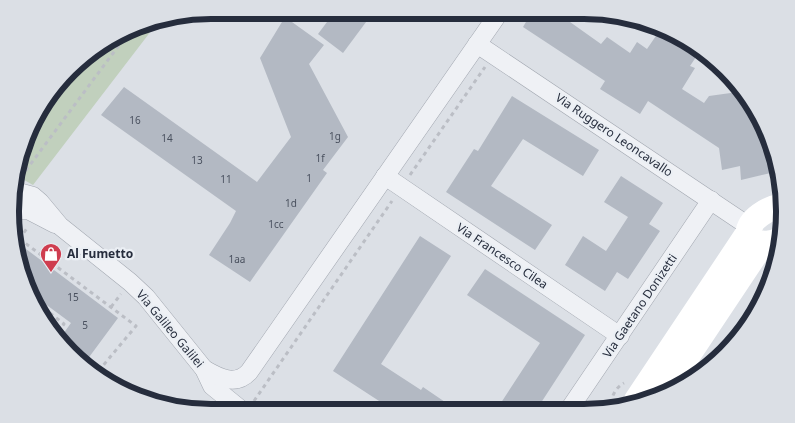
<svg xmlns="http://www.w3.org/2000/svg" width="795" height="423" font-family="'Noto Sans',sans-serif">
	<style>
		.green { fill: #c1d0bd }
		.building { fill: #b3b9c3 }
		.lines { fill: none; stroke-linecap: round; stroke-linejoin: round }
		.street-casing { stroke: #a2a7b0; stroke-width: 19 }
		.path { stroke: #bbbec5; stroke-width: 3; stroke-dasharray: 4 4; stroke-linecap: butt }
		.street { stroke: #eff1f5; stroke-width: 18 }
		.secondary { stroke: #fff; stroke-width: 25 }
		.labels { text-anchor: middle; stroke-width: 4.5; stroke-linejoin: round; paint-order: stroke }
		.number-label { font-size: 10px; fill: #49505e }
		.street-label { font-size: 12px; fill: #262d3d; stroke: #ebeff4 }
		.poi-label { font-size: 12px; font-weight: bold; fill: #262d3d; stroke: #ebeff4; text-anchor: start }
		.rim { fill: none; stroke: #262d3d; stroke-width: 6 }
	</style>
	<rect width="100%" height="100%" fill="#dce0e6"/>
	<polygon class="green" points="161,18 33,185 19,177 15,181 17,160 44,100 89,52 146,21"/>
	<g class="building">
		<polygon points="336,10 375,10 343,53 318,34"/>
		<polygon points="533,10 578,10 570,22 601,44 607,37 630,53 637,42 647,49 660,30 684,37 700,51 690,66 695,68 682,89 704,103 709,96 745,91 778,159 778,160 773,161 775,172 741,180 740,166 722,170 719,148 648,101 640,114 600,89 605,81 523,27"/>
		<polygon points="285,17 324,45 309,64 348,137 323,170 327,173 250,282 209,255 230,223 236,211 101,115 124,87 257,182 291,137 260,58"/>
		<polygon points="512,96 599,150 583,176 523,139 491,186 552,225 535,250 446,192 474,149 478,151"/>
		<polygon points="621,176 663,203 649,224 660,231 628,279 617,272 605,291 565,265 583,236 606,251 628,217 604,202"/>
		<polygon points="420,236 451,256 381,364 421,390 423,387 445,402 438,412 396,412 333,371"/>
		<polygon points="14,240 118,318 84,364 58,341 71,323 25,289"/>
		<polygon points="485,269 585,335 535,412 495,412 540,343 467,295"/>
	</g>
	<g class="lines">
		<g class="street-casing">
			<g id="street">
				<polyline points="477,44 741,221 750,225"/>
				<polyline points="385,176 620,336"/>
				<polyline points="13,194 22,193 33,196 40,202 60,226 130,282 146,297 204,369 212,386 244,412"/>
				<polyline points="12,211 28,210 55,224"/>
				<path d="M204,369c14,8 31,18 45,3l252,-362"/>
				<polyline points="568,411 711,200"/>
				<polyline points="219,413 227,400"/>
			</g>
		</g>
		<g class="path">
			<polyline points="16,170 22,175"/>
			<polyline points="410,175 485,67"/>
			<polyline points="21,177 131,29"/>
			<polyline points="13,234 136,326 96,374"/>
			<polyline points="19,239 28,227"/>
			<polyline points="31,298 64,324 55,336"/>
			<polyline points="111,307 121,294"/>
			<polyline points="254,401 392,201"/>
			<path d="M609,411c2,-11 4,-22 15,-28"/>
		</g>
		<use href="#street" class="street"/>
		<g class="secondary">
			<path d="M749,236c7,11 24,8 34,2"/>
			<polyline points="665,390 763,243"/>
			<path d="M636,401l112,-168c1,-14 20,-25 33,-27"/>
		</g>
	</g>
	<defs>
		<g id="shop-pin" transform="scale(1.125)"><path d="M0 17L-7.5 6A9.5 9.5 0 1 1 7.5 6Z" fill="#cf3d4f" stroke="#ebeff4"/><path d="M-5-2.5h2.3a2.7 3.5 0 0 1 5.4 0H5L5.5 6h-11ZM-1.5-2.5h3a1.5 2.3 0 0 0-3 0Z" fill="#fff"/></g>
	</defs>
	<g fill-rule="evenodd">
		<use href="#shop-pin" x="51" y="254"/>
	</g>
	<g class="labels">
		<g class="number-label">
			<text x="135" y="124">16</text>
			<text x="335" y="140">1g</text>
			<text x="167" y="142">14</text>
			<text x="320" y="162">1f</text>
			<text x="197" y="164">13</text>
			<text x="309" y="182">1</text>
			<text x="226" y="183">11</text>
			<text x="291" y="207">1d</text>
			<text x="276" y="228">1cc</text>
			<text x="237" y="263">1aa</text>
			<text x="73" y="301">15</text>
			<text x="85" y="329">5</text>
		</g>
		<g class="street-label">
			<text transform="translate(614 135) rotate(34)" y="4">Via Ruggero Leoncavallo</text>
			<text transform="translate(502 256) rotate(34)" y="4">Via Francesco Cilea</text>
			<text transform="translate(640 306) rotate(-56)" y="4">Via Gaetano Donizetti</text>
			<text transform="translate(170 329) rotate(50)" y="4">Via Galileo Galilei</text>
		</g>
		<g class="poi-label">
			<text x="67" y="258">Al Fumetto</text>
		</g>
	</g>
	<path d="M0 0H795V423H0ZM211 19H584A192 192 0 0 1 776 211V212A192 192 0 0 1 584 404H211A192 192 0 0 1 19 212V211A192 192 0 0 1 211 19Z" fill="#dbdfe5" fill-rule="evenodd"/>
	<path class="rim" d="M211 19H584A192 192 0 0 1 776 211V212A192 192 0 0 1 584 404H211A192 192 0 0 1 19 212V211A192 192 0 0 1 211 19Z"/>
</svg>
